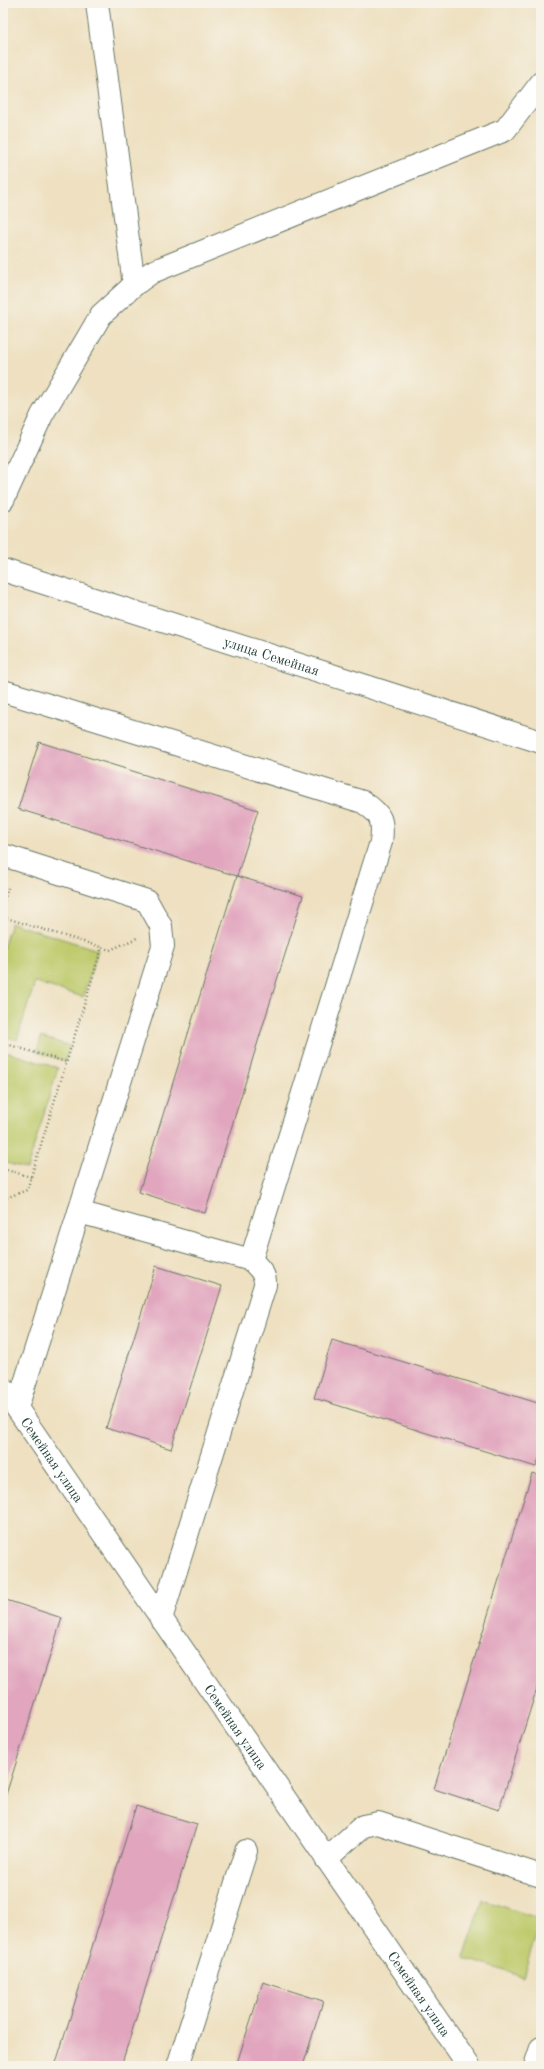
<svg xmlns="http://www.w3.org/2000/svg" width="544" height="2069" font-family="'Old Standard TT',serif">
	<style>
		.green { fill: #beca6c; stroke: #6e8450 }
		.building { fill: #e1a5be }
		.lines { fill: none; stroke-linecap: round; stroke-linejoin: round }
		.minor-casing { stroke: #677665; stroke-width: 24 }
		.path { stroke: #677665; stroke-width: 2.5; stroke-dasharray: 1 3; stroke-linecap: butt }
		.minor { stroke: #fff; stroke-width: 22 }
		.labels { text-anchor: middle; stroke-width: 4; stroke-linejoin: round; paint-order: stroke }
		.street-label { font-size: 14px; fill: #1f3d34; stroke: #f7f3e8 }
	</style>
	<rect width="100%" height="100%" fill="#f7f3e8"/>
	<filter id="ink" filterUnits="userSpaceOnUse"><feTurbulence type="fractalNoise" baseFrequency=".025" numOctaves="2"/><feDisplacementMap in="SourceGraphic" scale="8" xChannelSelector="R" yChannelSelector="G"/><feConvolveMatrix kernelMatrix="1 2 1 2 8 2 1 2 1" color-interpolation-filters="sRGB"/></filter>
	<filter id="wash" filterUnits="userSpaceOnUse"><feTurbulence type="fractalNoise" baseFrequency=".012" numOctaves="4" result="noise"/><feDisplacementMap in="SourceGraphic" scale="16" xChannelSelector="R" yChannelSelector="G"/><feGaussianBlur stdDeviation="0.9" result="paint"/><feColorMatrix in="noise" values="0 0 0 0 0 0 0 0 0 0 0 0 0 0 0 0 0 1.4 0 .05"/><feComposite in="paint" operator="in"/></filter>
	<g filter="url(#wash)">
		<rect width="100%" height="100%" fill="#eee0c0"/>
		<g class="green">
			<polygon points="11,923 98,950 83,997 35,982 17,1040 3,1036 3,948"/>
			<polygon points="41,1037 70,1046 65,1061 37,1052"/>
			<polygon points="3,1051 58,1068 27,1169 3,1162"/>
			<polygon points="483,1900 541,1919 523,1977 464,1958"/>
		</g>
		<g id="blocks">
			<g class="building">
				<polygon points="39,742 258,810 237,876 18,809"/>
				<polygon points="237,876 303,896 205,1213 139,1192"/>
				<polygon points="156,1266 222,1286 171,1449 106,1428"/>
				<polygon points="332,1340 541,1404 541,1451 536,1467 314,1398"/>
				<polygon points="532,1473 541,1476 541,1675 499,1810 434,1789"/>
				<polygon points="3,1599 62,1618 3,1804"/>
				<polygon points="136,1806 197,1824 121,2066 55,2066"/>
				<polygon points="263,1982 323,2001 303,2066 236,2066"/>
			</g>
		</g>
	</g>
	<g filter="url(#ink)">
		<use href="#blocks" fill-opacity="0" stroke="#677665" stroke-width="1"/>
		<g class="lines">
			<g class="minor-casing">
				<g id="minor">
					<polyline points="97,3 134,285"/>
					<polyline points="3,500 42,415 101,315 134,285 152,272 505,130 541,83"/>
					<path id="s1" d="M3,570l538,172"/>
					<path d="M3,691l360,111c18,12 21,18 18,40l-130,418"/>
					<path d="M3,855l144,46 14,25 2,20 -84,266 172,48c8,8 15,14 14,25l-104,334"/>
					<path id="s2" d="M3,1388l466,678"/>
					<polyline points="17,1408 79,1212"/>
					<polyline points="326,1859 363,1826 378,1823 541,1876"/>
					<polyline points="178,2066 246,1851"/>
					<polyline points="535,2066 541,2048"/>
				</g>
			</g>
			<g class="path">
				<polyline points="3,904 9,885"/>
				<polyline points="3,917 110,950 137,938"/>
				<polyline points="3,1043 66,1062"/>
				<polyline points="3,1169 31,1177"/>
				<polyline points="3,1199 27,1190 102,947"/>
			</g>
			<use href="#minor" class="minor"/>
		</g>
	</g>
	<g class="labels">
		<g class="street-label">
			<text dy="5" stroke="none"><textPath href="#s1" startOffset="282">улица Семейная</textPath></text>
			<text dy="5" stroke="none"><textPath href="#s2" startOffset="87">Семейная улица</textPath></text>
			<text dy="5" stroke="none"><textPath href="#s2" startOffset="411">Семейная улица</textPath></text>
			<text dy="5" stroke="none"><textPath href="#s2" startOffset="735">Семейная улица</textPath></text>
		</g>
	</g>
	<rect width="544" height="2069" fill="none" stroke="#f7f3e8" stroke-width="16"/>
</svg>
